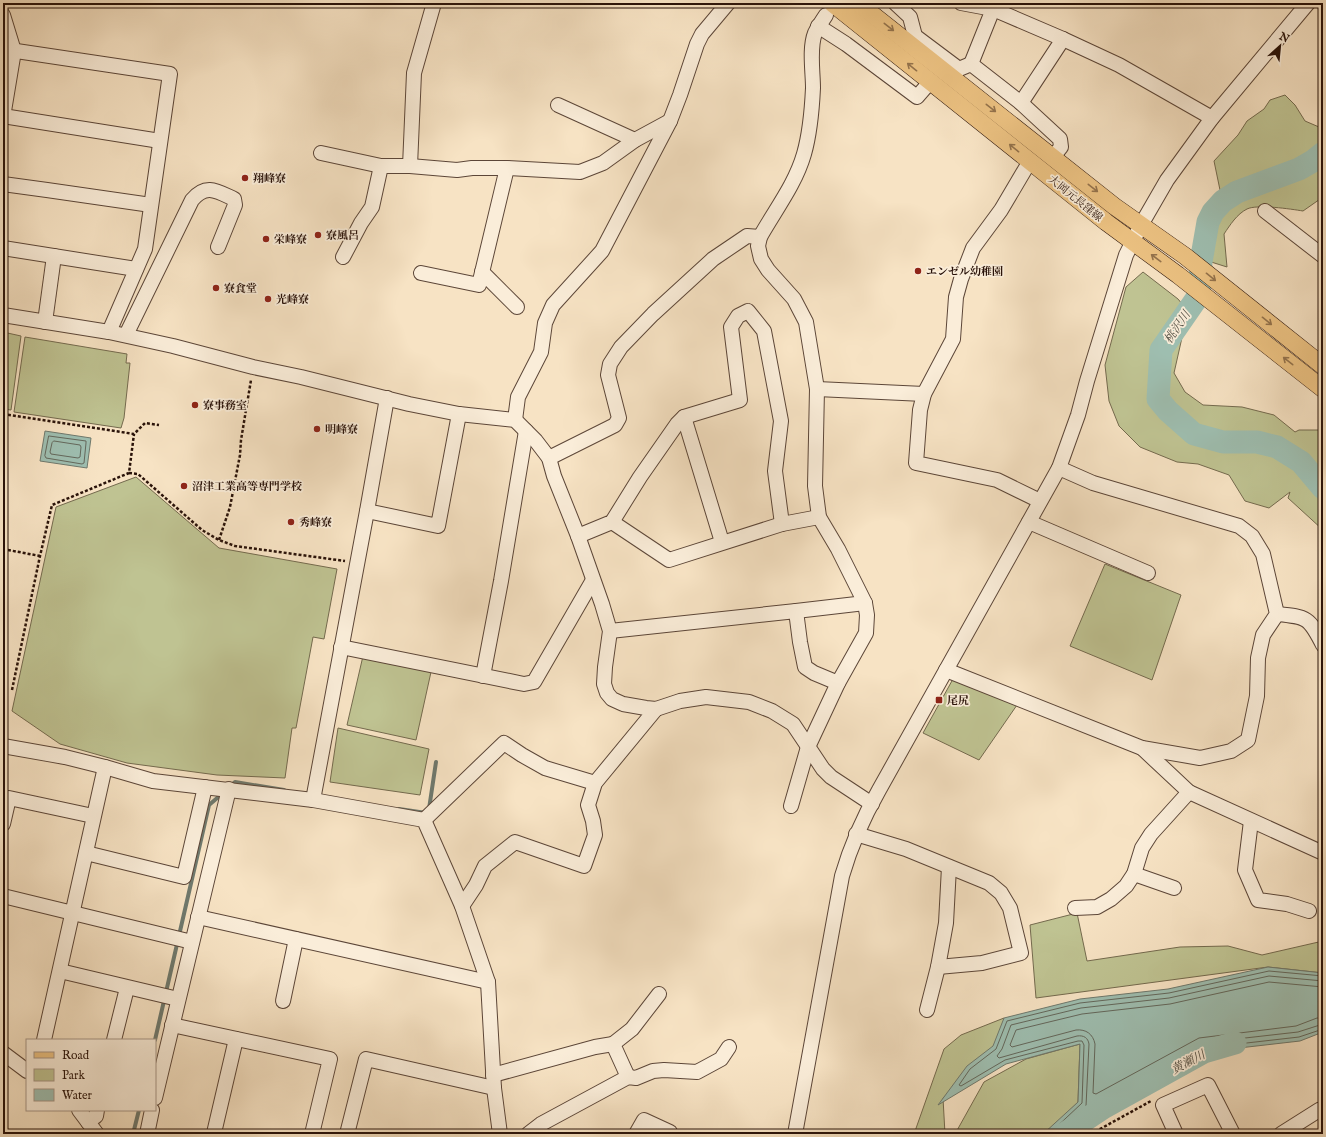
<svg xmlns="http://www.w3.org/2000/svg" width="1326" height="1137" font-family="'IM FELL English','Noto Serif JP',serif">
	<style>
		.green { fill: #bfc392; stroke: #746a4e }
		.water { fill: #9ebeb0; stroke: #6f796d }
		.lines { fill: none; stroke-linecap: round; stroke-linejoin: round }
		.shore { stroke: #64685c; stroke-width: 1 }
		.stream { stroke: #6f796d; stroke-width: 4 }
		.river { stroke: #9ebeb0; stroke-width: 23 }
		.minor-casing { stroke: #5c4638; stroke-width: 16 }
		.major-casing { stroke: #291209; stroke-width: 18 }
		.path { stroke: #291209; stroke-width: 2.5; stroke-dasharray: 3 2; stroke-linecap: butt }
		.minor { stroke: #faedd9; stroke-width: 14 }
		.major { stroke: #ecc282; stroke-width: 17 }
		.oneway { stroke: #94734c }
		.poi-dot { fill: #8f2418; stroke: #faedd9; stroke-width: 1.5 }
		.labels { text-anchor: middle; stroke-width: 3.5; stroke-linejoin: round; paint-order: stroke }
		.poi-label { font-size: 11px; font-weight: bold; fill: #291209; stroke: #faedd9; text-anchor: start }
		.street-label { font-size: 11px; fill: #291209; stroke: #faedd9 }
		.water-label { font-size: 12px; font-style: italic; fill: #524e43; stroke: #faedd9 }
	</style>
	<rect width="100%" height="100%" fill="#f7e3c4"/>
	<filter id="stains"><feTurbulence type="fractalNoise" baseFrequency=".005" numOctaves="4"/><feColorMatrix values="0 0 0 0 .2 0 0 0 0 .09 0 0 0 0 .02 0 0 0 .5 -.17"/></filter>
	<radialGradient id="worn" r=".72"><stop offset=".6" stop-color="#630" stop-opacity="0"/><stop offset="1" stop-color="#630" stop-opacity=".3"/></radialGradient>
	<g class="green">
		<path d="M1285,95l10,10 10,16 14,6 4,-5v75l-20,14c-12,-2 -46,-7 -56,-2 -10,5 -17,16 -23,25l3,33 -19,-6 4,-31 8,-40 -6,-29 24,-26 9,-14 17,-12 6,-9z"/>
		<polygon points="1143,272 1178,299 1188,311 1174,373 1185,392 1203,405 1242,407 1274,415 1295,432 1299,430 1323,430 1323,530 1288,498 1290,492 1269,508 1245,501 1229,475 1198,464 1177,462 1140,447 1119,426 1109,401 1105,365 1126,287"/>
		<polygon points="3,332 21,336 11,410 3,409"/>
		<polygon points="25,337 127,354 126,363 130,363 124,418 121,428 14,412"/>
		<polygon points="136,477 219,548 337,569 324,639 313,637 296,728 292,728 285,778 217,775 127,763 60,744 12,711 56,507"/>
		<polygon points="1105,564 1181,595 1152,680 1070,646"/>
		<polygon points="363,656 431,672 416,740 347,725"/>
		<polygon points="953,679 1017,705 979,760 923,733"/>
		<polygon points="338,728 429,749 420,795 330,782"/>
		<polygon points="1077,913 1087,961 1180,947 1228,946 1262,955 1323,941 1323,973 1268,967 1036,998 1030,925"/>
		<polygon points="1004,1018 1000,1047 943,1098 945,1134 914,1134 944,1049 961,1035"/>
		<polygon points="1080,1044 1078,1102 1047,1134 955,1134 984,1082 1026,1059"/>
	</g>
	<g class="water">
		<polygon points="45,431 91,438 87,468 40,461"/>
		<polygon points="1268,967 1323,973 1323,1032 1300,1041 1204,1052 1103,1108 1072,1134 1043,1134 1078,1102 1080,1044 1006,1064 938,1105 967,1066 993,1046 1004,1018 1080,999 1168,989"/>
	</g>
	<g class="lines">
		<g class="shore">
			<polygon points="49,436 86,441 86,443 84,463 82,464 46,458 45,456"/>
			<polygon points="54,441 80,445 81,447 80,457 78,458 51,454 50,452 52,443"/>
			<path d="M1323,981l-54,-5 -100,22 -88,10 -70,17 -9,24 -5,7 2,2 78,-22c7,-1 11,2 12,8l-3,62 2,2 11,-8 102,-57 97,-11 25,-8"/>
			<path d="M1323,987l-54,-5 -99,22 -88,10 -66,16 -6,15 2,2 64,-17c10,-1 17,4 19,14l-2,49 3,1 103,-56 97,-12 21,-8h6"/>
			<polyline points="1049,1134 1082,1103 1084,1045 1082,1041 1078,1041 1005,1060 961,1086 959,1085 970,1069 996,1049 1007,1021 1080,1003 1169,993 1269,971 1323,976"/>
			<polyline points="1070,1134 1071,1129 1101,1104 1203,1048 1299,1037 1323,1029"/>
		</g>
		<g class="stream">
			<polyline points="229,787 235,782 284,790"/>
			<polyline points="399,809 426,813"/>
			<polyline points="429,809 436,762"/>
			<polyline points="155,1040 209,805 223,793"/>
			<polyline points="133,1134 139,1110"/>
		</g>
		<g class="river">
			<polyline points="1323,153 1313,161 1299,169 1237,192 1223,201 1213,212 1208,222 1201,262 1199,295 1161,350 1158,399 1168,411 1194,434 1223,442 1257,442 1277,447 1301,462 1323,488"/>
			<polyline points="1064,1134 1103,1108 1204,1052 1235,1043"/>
		</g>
		<g class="minor-casing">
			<g id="minor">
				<polyline points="895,3 910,17 915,36 959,69 971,64 1021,103 1060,139 1061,147 1053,157"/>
				<polyline points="961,3 993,9 1063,39 1119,65 1212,118"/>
				<polyline points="3,15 14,51 3,117"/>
				<polyline points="818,26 846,44 917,97 930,82"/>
				<polyline points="3,49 170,74 145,249 109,332"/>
				<polyline points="971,64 993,9"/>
				<polyline points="1021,103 1063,39"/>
				<polyline points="558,105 635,140"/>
				<polyline points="3,116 160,141"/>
				<polyline points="321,153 381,166 410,166 457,170 472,168 507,168 580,172 603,163 635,140 670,121"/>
				<polyline points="1030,161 1001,210 973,248 961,279 956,297 953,339 924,394 920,410 916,463 997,480 1040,501"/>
				<polyline points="410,166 414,73 434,3"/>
				<polyline points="3,184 47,190 151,205"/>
				<polyline points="1265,211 1323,256"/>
				<polyline points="3,248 136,269"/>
				<polyline points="343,257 361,223 372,207 381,166"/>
				<polyline points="482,272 517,307"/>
				<polyline points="421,273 479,285 507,168"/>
				<polyline points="3,315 109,332 173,346 253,367 301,377 409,404 459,414 515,420 536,441 549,458 554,476 578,536 602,604 610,631 605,667 604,684 607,693 612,699 623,704 646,708 656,709 680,701 706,697 749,702 772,711 793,724 823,769 831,777 872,804"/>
				<polyline points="45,322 54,256"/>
				<path d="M126,335l66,-135c14,-17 25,-9 42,-1l1,6 -17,42"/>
				<polyline points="817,389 924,394"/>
				<polyline points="684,417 722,542"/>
				<polyline points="515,420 518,397 541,352 545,323 553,305 602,251 670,121 680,95 697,44 702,34 728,3"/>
				<polyline points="549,458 615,425 619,418 608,375 610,364 621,347 653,314 713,259 747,236 760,237"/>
				<polyline points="367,511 438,526 459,414"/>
				<polyline points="612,522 669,560 782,524 819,517"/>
				<polyline points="1029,522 1148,573"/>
				<polyline points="578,536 612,522 640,477 677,424 684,417 740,400 731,327 738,316 748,311 764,331 781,421 775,471 782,524"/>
				<polyline points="796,611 865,603"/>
				<path d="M1277,614c30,3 32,3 46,31"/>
				<polyline points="610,631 796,611 800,642 805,667 814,673 838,683"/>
				<polyline points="341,647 524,684 534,682 593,580"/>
				<polyline points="946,670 1142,748 1200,758 1231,751 1248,740 1257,696 1258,658 1263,635 1277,614 1263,554 1252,536 1239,526 1093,483 1059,468"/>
				<polyline points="483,676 501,581 526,431"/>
				<polyline points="3,746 65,757 105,767 153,781 313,800 424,820 462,906 488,982 494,1088 500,1134"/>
				<polyline points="1142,748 1189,792 1323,853"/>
				<polyline points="313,800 367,511 387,398"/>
				<path d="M791,806l17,-59 30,-64 28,-50 1,-18 -2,-12 -27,-54 -19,-32 -4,-31 2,-97 -11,-67 -12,-23 -26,-29 -7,-11 -3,-13 2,-9c15,-27 35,-52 44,-83 6,-21 8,-45 9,-66 0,-16 -4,-40 2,-55 3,-6 7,-12 11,-18"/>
				<polyline points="424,820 504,743 522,755 545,768 595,783"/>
				<polyline points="1251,821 1245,870 1258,900 1287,904 1309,911"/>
				<polyline points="3,824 9,798 93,816"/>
				<polyline points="856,834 906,849 989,883 1001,893 1010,908 1021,953 982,963 938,967"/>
				<polyline points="86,853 184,877 205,787"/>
				<polyline points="1134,874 1174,888"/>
				<polyline points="3,896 192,942"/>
				<polyline points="462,906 476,885 485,866 515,842 584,866 595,835 593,821 588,805 595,783 656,709"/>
				<polyline points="1075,908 1097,907 1111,899 1126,886 1134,874 1142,848 1151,834 1189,792"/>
				<polyline points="198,917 488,982"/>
				<polyline points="60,971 178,999"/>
				<polyline points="283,1001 296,939"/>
				<polyline points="927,1010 938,967 946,923 949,867"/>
				<polyline points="172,1025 330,1059 312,1134"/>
				<polyline points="44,1040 105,767"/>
				<polyline points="114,1040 127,988"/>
				<polyline points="3,1053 27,1071"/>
				<polyline points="493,1075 595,1047 613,1044"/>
				<polyline points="628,1077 613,1044 632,1029 659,994"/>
				<polyline points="155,1098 229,789"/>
				<polyline points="79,1110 97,1134"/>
				<polyline points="88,1122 96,1116 97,1110"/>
				<polyline points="147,1134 152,1110"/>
				<polyline points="217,1134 214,1133 236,1039"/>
				<polyline points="347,1134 366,1059 494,1088"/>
				<polyline points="528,1134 541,1124 628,1077 636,1078 653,1071 664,1070 697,1072 721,1059 729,1047"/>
				<polyline points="636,1134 644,1120 670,1132"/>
				<path d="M795,1134l47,-258c9,-31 21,-58 37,-86l180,-322 19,-53 9,-34 39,-126 15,-30 26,-45 45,-62 96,-115"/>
				<polyline points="1176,1134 1163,1105 1208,1085 1233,1134"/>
				<polyline points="1281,1134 1319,1110 1323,1114"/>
			</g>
		</g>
		<g class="major-casing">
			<g id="major">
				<polyline points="832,3 1106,222 1178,275 1323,389"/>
				<polyline points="858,3 1114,206 1185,256 1323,366"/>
			</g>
		</g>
		<g class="path">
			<polyline points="3,414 134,434 145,423 159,425"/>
			<polyline points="129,473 138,474 202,530 219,540 235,546 345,561"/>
			<polyline points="219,540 230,507 240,455 241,440 251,380"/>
			<polyline points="3,549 40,556"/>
			<polyline points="12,690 40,556 52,505 129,473 134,434"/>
			<polyline points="1091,1134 1151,1101"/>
		</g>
		<use href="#minor" class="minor"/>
		<use href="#major" class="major"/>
	</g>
	<defs><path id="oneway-shaft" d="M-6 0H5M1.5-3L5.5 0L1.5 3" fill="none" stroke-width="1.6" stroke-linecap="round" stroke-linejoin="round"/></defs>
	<g class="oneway">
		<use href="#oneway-shaft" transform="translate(889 27) rotate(38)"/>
		<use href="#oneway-shaft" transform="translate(912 67) rotate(-141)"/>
		<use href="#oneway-shaft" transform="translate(991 108) rotate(38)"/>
		<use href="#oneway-shaft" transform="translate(1014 148) rotate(-141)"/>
		<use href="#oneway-shaft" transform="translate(1093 188) rotate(38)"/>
		<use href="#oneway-shaft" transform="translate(1156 258) rotate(-143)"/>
		<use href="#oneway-shaft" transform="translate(1211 277) rotate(39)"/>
		<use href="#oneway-shaft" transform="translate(1267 321) rotate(39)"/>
		<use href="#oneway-shaft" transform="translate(1288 361) rotate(-142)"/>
	</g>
	<g class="poi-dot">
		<circle cx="245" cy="178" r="4"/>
		<circle cx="318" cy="235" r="4"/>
		<circle cx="266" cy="239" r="4"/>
		<circle cx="918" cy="271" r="4"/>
		<circle cx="216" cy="288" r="4"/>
		<circle cx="268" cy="299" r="4"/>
		<circle cx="195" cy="405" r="4"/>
		<circle cx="317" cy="429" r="4"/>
		<circle cx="184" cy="486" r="4"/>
		<circle cx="291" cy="522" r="4"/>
		<rect x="935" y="696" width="8" height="8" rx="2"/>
	</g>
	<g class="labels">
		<g class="poi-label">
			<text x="253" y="182">翔峰寮</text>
			<text x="326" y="239">寮風呂</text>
			<text x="274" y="243">栄峰寮</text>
			<text x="926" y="275">エンゼル幼稚園</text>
			<text x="224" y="292">寮食堂</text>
			<text x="276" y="303">光峰寮</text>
			<text x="203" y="409">寮事務室</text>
			<text x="325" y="433">明峰寮</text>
			<text x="192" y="490">沼津工業高等専門学校</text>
			<text x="299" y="526">秀峰寮</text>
			<text x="947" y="704">尾尻</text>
		</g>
		<g class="street-label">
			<text transform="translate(1076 198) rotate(39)" y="4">大岡元長窪線</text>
		</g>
		<g class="water-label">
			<text transform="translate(1177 327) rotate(-56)" y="4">桃沢川</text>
			<text transform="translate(1188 1062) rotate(-28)" y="4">黄瀬川</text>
		</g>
	</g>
	<rect width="1326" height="1137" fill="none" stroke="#f7e3c4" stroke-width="16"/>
	<rect x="4" y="4" width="1318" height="1129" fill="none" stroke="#291209" stroke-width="2"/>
	<rect x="8" y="8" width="1310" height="1121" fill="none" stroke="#291209"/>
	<rect x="26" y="1039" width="130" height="72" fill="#faedd9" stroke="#a69586"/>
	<rect x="34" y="1052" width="20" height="6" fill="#ecc282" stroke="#a69586"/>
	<text x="62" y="1059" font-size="12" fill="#291209">Road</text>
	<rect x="34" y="1069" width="20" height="12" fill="#bfc392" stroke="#a69586"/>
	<text x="62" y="1079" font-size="12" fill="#291209">Park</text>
	<rect x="34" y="1089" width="20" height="12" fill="#9ebeb0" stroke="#a69586"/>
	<text x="62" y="1099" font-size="12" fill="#291209">Water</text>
	<g transform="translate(1280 46) rotate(27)" stroke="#faedd9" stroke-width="3" paint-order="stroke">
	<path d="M0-3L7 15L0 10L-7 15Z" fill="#291209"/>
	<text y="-6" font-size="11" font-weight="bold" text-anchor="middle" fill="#291209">N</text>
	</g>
	<rect width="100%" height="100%" filter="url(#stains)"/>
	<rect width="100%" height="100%" fill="url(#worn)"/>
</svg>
